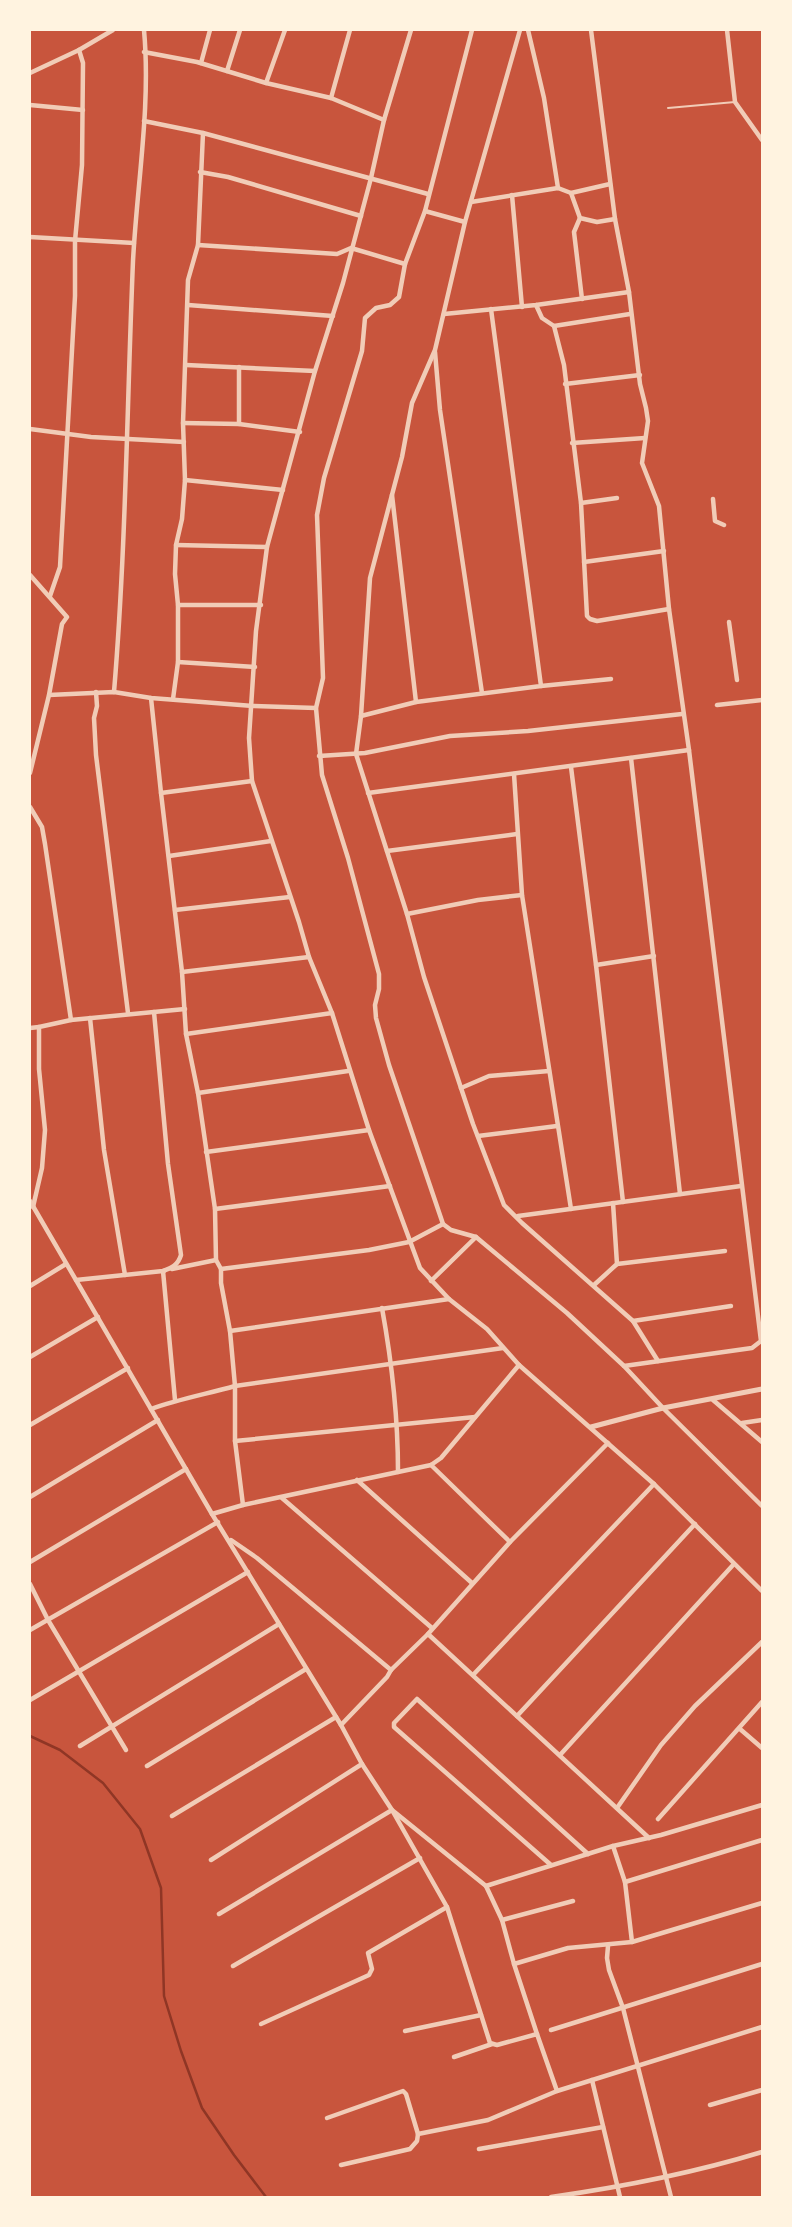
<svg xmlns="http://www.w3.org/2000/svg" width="792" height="2227" font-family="'PT Serif',serif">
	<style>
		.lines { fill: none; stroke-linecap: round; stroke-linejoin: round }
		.stream { stroke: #8f3625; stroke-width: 2.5 }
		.service { stroke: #f1ccb7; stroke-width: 2 }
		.minor { stroke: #f1ccb7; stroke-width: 4.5 }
		.tertiary { stroke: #f1ccb7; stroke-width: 5 }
	</style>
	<rect width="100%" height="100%" fill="#c8553d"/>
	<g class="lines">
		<polyline class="stream" points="30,1736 60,1750 103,1783 140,1829 161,1888 164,1996 181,2051 202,2108 234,2155 266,2197"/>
		<polyline class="service" points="668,108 735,102"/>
		<g class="minor">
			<polyline points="411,30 384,120 371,178 343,283 315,371 267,547 256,631 249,738 252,781 299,922 309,957 332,1013 369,1130 420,1268 449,1299 487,1329 519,1365 654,1484 762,1591"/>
			<polyline points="472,30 425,211 405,264 399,297 390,305 376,308 365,318 362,351 324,478 317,515 323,678 316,708 322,775 348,858 379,974 379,989 375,1005 376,1018 389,1065 443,1224 451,1230 476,1237 567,1313 624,1366 663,1408 762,1506"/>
			<polyline points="520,30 465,222 435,350 412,403 402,457 370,578 361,716 356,754 407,914 424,977 473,1124 504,1205 522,1223 633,1321 658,1361"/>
			<polyline points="528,30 544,98 558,188"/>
			<polyline points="591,30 615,219 629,292 640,384 646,408 648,421 642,463 659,506 669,609"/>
			<polyline points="727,30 735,102 762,140"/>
			<polyline points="144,52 197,62 266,83 331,98 384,120"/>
			<polyline points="201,63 210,30"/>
			<polyline points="227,71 240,30"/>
			<polyline points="30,73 79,50 113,30"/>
			<polyline points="266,83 285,30"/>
			<polyline points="331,98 350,30"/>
			<polyline points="30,105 83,110"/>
			<polyline points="144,121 203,133 428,194"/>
			<polyline points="200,172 228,177 361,216"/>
			<polyline points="571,193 610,184"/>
			<polyline points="512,195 522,307"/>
			<polyline points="471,202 558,188 571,193 580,218 597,222 615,219"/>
			<polyline points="425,211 465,222"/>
			<polyline points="580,218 574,232 582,299"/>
			<polyline points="30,237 134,243"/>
			<polyline points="198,245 337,254 351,248 405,264"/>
			<polyline points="188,305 333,316"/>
			<polyline points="536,305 542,318 554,326 564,365 581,503 587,616 590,619 597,621 669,609 689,750 761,1341 752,1348 624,1366"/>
			<polyline points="444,314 536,305 629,292"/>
			<polyline points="554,326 630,314"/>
			<polyline points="435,352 440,410 482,693"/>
			<polyline points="186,365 315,371"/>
			<polyline points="239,367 239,424"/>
			<polyline points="565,384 640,375"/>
			<polyline points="183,423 239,424 300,432"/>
			<polyline points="30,429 91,437 184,442"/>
			<polyline points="572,443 645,438"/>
			<polyline points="185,480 283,490"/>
			<polyline points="392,495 416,702"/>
			<polyline points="713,499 715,521 724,525"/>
			<polyline points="581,503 617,498"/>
			<polyline points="176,545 267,547"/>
			<polyline points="584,562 664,551"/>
			<polyline points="30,575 67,617 62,624 49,695 30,773"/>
			<polyline points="50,596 60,567 75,296 75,241 82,165 83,63 79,50"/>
			<polyline points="178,605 261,605"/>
			<polyline points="729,622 737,680"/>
			<polyline points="178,662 255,667"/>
			<polyline points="541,686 611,679"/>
			<polyline points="96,692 97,706 94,718 96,755 128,1013"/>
			<path d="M114,692c12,-144 13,-288 19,-431 4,-77 18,-155 11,-231"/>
			<polyline points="49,695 114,692 151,698 253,706 316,708"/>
			<polyline points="151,698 161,793"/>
			<polyline points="173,699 178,662 178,605 175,574 176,545 182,519 185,480 183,423 188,280 198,245 203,133"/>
			<polyline points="717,705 762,700"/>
			<polyline points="361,716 416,702 541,686 491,309"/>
			<polyline points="319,756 365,753 450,736 528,731 682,714"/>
			<polyline points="631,758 680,1194"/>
			<polyline points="571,767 596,965 623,1202"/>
			<polyline points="514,774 522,895 571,1209"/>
			<polyline points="368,793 689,750"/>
			<polyline points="30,807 42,827 45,844 71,1020"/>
			<polyline points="387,851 517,834"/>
			<polyline points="169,856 271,841"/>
			<polyline points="175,910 290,897"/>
			<polyline points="407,914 478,900 522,895"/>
			<polyline points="596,965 654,956"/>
			<polyline points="182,972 309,957"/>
			<polyline points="90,1018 104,1150 125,1275"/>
			<polyline points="30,1028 39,1027"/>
			<polyline points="186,1034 332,1013"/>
			<polyline points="461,1088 489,1076 549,1071"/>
			<polyline points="198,1093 348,1071"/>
			<polyline points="478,1136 557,1126"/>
			<polyline points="206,1152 369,1130"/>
			<polyline points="30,1201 212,1514 341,1725 362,1764 392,1810 486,1886 502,1920 514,1964 568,1948 632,1942 762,1903"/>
			<polyline points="33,1207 42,1168 45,1130 39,1069 39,1027 71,1020 185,1009"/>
			<polyline points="215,1209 390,1186"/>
			<polyline points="518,1216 741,1186"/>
			<polyline points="617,1264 725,1251"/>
			<polyline points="172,1269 216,1260"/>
			<polyline points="221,1269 369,1250 409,1242 443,1224"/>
			<polyline points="164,1271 163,1271 175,1400"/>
			<path d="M76,1280l87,-9c9,-3 15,-6 18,-16l-13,-91 -14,-152"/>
			<polyline points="431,1281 476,1237"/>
			<polyline points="594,1285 617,1264 613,1203"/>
			<polyline points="30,1286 66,1264"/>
			<path d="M382,1308c10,55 16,108 16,164"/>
			<polyline points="633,1321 731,1306"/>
			<polyline points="230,1331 449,1299"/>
			<polyline points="30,1357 98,1317"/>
			<polyline points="713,1400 762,1442"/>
			<path d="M151,1409c28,-10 56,-15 84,-23l268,-38"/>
			<polyline points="742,1423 762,1420"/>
			<polyline points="30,1425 128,1368"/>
			<polyline points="235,1441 475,1417"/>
			<polyline points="431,1465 510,1542"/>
			<polyline points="357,1480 472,1583"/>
			<polyline points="30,1497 158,1420"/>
			<polyline points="282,1498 432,1628"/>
			<polyline points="243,1505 235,1441 235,1386 230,1331 221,1283 221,1269 216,1260 215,1209 198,1093 186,1034 182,972 161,793 252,781"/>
			<polyline points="212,1514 243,1505 431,1465 441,1458 519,1365"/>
			<polyline points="231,1540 257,1558 391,1670"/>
			<polyline points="30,1562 186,1469"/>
			<polyline points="30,1584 48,1620 126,1750"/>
			<polyline points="30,1630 218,1522"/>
			<polyline points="428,1634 649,1838"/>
			<polyline points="473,1675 654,1484"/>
			<polyline points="30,1700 248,1572"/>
			<polyline points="517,1716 695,1524"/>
			<polyline points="341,1725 387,1677 391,1670 428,1634 510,1542 608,1443"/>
			<polyline points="740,1729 762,1748"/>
			<polyline points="80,1746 279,1624"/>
			<polyline points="560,1755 733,1565"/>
			<polyline points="147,1766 306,1669"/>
			<polyline points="617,1808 661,1745 695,1706 762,1642"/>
			<polyline points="172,1816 336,1717"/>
			<polyline points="658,1819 762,1702"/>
			<polyline points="613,1846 625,1882 632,1942"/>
			<polyline points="211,1860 362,1764"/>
			<polyline points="551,1865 394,1727 394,1723 417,1699 588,1854"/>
			<polyline points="625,1882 762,1840"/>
			<polyline points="486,1886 613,1846 661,1835 762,1805"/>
			<polyline points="219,1914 392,1810 447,1907 490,2043 497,2045 537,2034 557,2091"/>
			<polyline points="502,1920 573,1901"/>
			<polyline points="608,1946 607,1958 609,1970 623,2008 671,2197"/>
			<polyline points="514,1964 537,2034"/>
			<polyline points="233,1966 420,1858"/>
			<polyline points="261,2024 369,1975 372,1969 368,1953 447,1907"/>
			<polyline points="551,2030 762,1964"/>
			<polyline points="405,2031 481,2015"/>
			<polyline points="454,2057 492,2044"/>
			<polyline points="592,2080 620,2197"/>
			<polyline points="710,2105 762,2090"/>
			<polyline points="327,2118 403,2091 406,2094 418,2134"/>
			<polyline points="479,2149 603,2127"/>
			<polyline points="341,2165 410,2149 417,2141 418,2134 488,2120 557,2091 762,2027"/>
			<path d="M551,2197c71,-10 142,-24 211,-45"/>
		</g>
		<polyline class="tertiary" points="591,1427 663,1408 762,1389"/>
	</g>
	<rect width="792" height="2227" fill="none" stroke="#fff3e0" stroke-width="62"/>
</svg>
